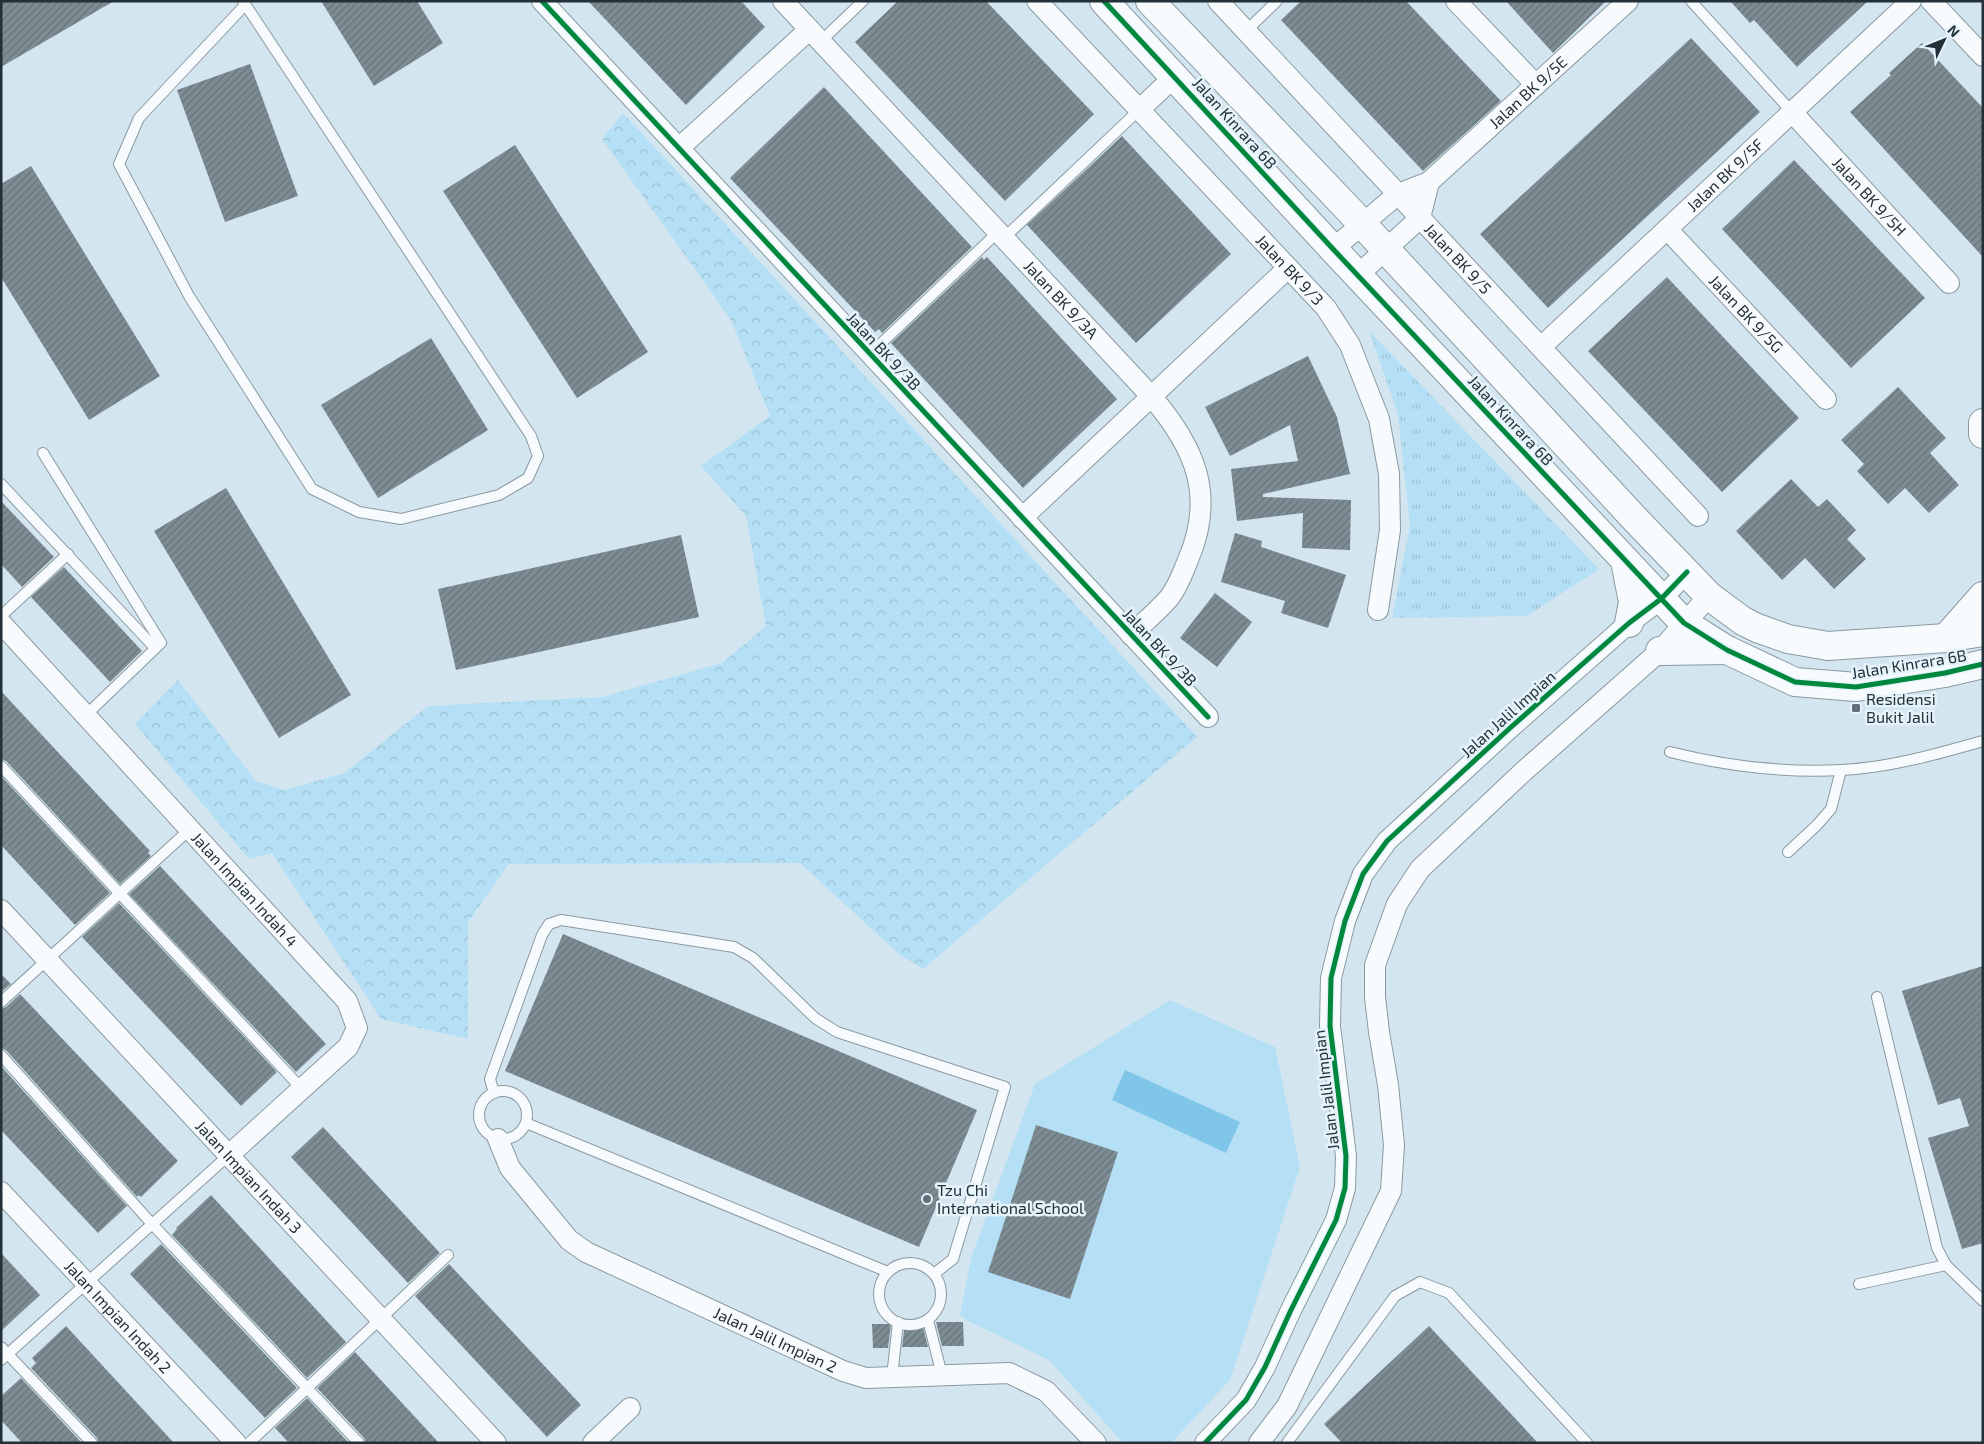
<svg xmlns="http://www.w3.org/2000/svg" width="1984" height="1444" font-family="'Exo 2',sans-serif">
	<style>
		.grass { fill: #b5dff4 }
		.forest { fill: url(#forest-crowns) }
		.park { fill: url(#park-tufts) }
		.water { fill: #80c6e8 }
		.building { fill: url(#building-hatch) }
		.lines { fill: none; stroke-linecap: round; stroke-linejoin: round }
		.lane-casing { stroke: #8a99a1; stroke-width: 12 }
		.street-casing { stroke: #8a99a1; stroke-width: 22 }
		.secondary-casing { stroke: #8a99a1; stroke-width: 30 }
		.lane { stroke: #f8fbfd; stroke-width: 10 }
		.street { stroke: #f8fbfd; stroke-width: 20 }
		.secondary { stroke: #f8fbfd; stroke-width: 28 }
		.cycleway-casing { stroke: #e5f3fb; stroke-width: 8 }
		.cycleway { stroke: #00873e; stroke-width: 5 }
		.poi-dot { fill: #617078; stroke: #e5f3fb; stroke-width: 2 }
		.labels { text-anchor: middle; stroke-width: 5; stroke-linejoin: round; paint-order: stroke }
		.street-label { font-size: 16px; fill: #233037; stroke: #e5f3fb }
		.poi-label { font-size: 16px; fill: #233037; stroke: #e5f3fb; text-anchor: start }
	</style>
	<defs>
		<pattern id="forest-crowns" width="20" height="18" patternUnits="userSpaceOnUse" patternTransform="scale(1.25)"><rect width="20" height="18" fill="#b5dff4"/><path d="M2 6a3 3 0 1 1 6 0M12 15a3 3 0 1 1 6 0" fill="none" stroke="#9bc0d2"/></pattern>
		<pattern id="park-tufts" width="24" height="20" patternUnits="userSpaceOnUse" patternTransform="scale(1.25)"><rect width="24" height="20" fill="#b5dff4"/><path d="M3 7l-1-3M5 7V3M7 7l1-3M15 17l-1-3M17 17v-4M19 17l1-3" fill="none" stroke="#9bc0d2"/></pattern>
		<pattern id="building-hatch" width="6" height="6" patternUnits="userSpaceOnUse" patternTransform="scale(1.25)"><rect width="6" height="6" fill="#7e8d94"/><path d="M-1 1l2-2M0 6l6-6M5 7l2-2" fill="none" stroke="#67747a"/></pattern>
	</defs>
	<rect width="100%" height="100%" fill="#d3e6f0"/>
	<polygon class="grass" points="1170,1000 1275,1047 1300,1167 1230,1380 1171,1443 1123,1443 1049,1360 966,1320 960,1315 971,1258 1035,1084"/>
	<polygon class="forest" points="623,113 1197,737 923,969 900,955 800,863 509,864 468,922 468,1039 381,1019 272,853 249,859 135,724 178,680 256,781 285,790 344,773 428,706 602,697 722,663 766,626 746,516 701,466 770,416 731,320 602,139"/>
	<polygon class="park" points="1369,331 1599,569 1527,616 1392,618 1410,526 1398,414"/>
	<polygon class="water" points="1125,1070 1240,1122 1226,1153 1112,1100"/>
	<g class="building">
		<polygon points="1,1 114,1 1,67"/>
		<polygon points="321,1 417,1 443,43 374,86"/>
		<polygon points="588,1 741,1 765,27 686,105"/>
		<polygon points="898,1 986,1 1094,114 1005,201 855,42"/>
		<polygon points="1301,1 1406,1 1501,101 1423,171 1281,20"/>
		<polygon points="1506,1 1606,1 1553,53"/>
		<polygon points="1730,1 1868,1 1797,67 1754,20 1750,23"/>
		<polygon points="1691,38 1760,112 1548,308 1480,234"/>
		<polygon points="1922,43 1983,108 1983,257 1850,112 1891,75 1889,73"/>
		<polygon points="250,64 298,196 225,222 177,90"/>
		<polygon points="824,87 972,247 882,333 879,329 875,332 730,178"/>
		<polygon points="1122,136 1231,254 1136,343 1027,225"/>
		<polygon points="515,145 648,352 577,398 443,191"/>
		<polygon points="1794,160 1925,298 1851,368 1722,229"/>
		<polygon points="31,166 160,376 89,420 1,277 1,184"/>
		<polygon points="982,257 984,260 987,257 1117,399 1023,488 891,343"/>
		<polygon points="1667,277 1799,418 1722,492 1588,351"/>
		<polygon points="431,338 488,430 378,498 321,405"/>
		<polygon points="1308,356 1337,417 1350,474 1263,494 1263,497 1351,500 1350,550 1302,548 1303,513 1237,521 1231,469 1298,461 1290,425 1230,456 1205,407"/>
		<polygon points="1898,387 1946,438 1930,453 1959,485 1929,513 1905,488 1888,504 1857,471 1864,464 1841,440"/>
		<polygon points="1791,479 1818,507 1827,499 1856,530 1847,539 1866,559 1834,589 1805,558 1782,580 1736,531"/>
		<polygon points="226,488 351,695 279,738 154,531"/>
		<polygon points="1,501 54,557 22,587 1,564"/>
		<polygon points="1235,533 1262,541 1261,547 1346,575 1328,628 1281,613 1285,601 1221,582"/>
		<polygon points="681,535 699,617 456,670 438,589"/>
		<polygon points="64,567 142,651 110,682 31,597"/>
		<polygon points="1215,593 1252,622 1217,667 1180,638"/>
		<polygon points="1,691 150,851 148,853 151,856 120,884 6,761 1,759"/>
		<polygon points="1,776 110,893 75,925 1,845"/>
		<polygon points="160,866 326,1044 296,1072 129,894"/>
		<polygon points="119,903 277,1072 241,1106 82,937"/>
		<polygon points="563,934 977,1110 919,1247 505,1071"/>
		<polygon points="1983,966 1983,1243 1962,1249 1928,1138 1969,1126 1960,1098 1938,1105 1902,991"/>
		<polygon points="1,974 11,984 1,992"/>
		<polygon points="20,994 178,1161 141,1197 139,1195 137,1197 6,1050 1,1048 1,1009 6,1007"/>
		<polygon points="1,1066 127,1206 98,1233 1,1130"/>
		<polygon points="1036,1125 1118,1152 1070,1299 988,1272"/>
		<polygon points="323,1127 440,1253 408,1283 291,1157"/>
		<polygon points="211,1195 346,1342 307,1378 172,1235 177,1229 176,1228"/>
		<polygon points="161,1244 297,1388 265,1418 130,1274"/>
		<polygon points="1,1253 40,1295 1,1331"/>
		<polygon points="449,1264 581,1405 547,1437 415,1296"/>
		<polygon points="936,1322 963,1322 964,1346 942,1346"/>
		<polygon points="905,1323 922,1323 928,1347 902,1347"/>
		<polygon points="872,1324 891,1324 888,1348 873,1348"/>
		<polygon points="66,1326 174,1443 99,1443 97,1438 31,1368 36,1363 32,1358"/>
		<polygon points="1429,1326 1538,1443 1342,1443 1324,1424"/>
		<polygon points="355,1352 439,1443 366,1443 364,1438 317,1388"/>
		<polygon points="21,1378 82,1443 22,1443 1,1420 1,1396"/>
		<polygon points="307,1398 349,1443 289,1443 275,1428"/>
	</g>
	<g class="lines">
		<g class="lane-casing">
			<g id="lane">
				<polyline points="243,1 531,436 538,456 528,478 499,495 401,519 359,512 312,489 189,296 119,164 139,118 245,5"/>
				<polyline points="1691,1 1791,111"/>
				<polyline points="1246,31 1277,1"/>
				<polyline points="820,42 863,1"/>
				<polyline points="1004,238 1139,110"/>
				<polyline points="870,354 998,232"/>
				<polyline points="43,453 161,643 85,716"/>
				<polyline points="1,484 155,648"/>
				<polyline points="1,616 68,554"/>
				<path d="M1670,752c56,14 113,21 171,18 48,-2 96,-16 142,-29"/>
				<polyline points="1,766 302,1089"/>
				<polyline points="1788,852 1817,825 1831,809 1841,770"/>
				<polyline points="1877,997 1937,1248 1946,1265 1983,1301"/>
				<polyline points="1,1002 189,830"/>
				<polyline points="1,1055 152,1224 359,1443"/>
				<circle cx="503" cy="1115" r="24"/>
				<polyline points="494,1093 490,1079 542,935 549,924 561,920 734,947 753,958 815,1018 837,1032 1005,1087 953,1259 934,1274"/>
				<polyline points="526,1123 888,1272"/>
				<circle cx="910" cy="1294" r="31"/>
				<polyline points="1859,1284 1946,1265"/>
				<polyline points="928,1320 942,1375"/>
				<polyline points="1,1347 92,1443"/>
				<polyline points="1,1360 229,1155"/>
				<polyline points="892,1377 898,1322"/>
				<polyline points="249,1443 448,1255"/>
				<polyline points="1287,1443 1395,1296 1420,1282 1449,1293 1587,1443"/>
			</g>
		</g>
		<g class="street-casing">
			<g id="street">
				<polyline points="542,1 1208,717"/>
				<path id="s1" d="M783,1l368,395c44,51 65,99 37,164 -5,12 -10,27 -19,38 -11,13 -26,25 -38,37"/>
				<path id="s2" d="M1037,1l289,307 24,37 29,74 10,55 1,56 -12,80"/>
				<path id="s3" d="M1218,1l480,515"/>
				<polyline points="1456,1 1536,85"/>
				<polyline points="1931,1 1983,56"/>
				<polyline points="1139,110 1175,76"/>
				<path id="s4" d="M1791,111l158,172"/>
				<polyline points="679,148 809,30"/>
				<path id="s5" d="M1667,229l159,170"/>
				<path id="s6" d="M1333,249l65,-55 31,-12 199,-181"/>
				<polyline points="1358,275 1420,218 1429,182"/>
				<path id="s7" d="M1541,347l370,-346"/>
				<polyline points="1022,518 1288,268"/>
				<path id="s8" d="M1,623l346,378 10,27 -9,19 -119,108"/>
				<path id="s9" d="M1,910l495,533"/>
				<path id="s10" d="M498,1139l12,29 59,72 17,12 257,119 23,7 143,-5 37,18 50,52"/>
				<path id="s11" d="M1,1192l235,251"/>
				<polyline points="593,1443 630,1408"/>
				<polyline points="1205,1443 1246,1400 1265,1367 1291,1310 1336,1220 1345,1188 1346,1156 1330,1026 1331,978 1345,921 1363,874 1387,841 1510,728 1629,623 1661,599 1687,572"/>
				<polyline points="1259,1443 1287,1406 1391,1191 1394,1145 1388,1085 1379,1032 1375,997 1375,965 1397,904 1420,869 1524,771 1660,651 1709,596"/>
			</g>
		</g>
		<g class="secondary-casing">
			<g id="secondary">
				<polyline points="1104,1 1333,249 1684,623 1727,650 1795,682 1856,687 1945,673 1983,664"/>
				<polyline points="1150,1 1352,213 1634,518 1709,596 1743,621 1757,628 1788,639 1828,646 1946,638 1983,632"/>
				<polyline points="1983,423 1983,434"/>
				<polyline points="1625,561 1633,602 1629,623"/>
				<polyline points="1946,638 1983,596"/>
				<polyline points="1660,651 1727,650"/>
			</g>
		</g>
		<use href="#lane" class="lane"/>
		<use href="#street" class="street"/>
		<use href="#secondary" class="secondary"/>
		<g class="cycleway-casing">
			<g id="cycleway">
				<polyline points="542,1 1208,717"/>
				<polyline points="1104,1 1333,249 1684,623 1727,650 1795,682 1856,687 1945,673 1983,664"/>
				<polyline points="1205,1443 1246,1400 1265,1367 1291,1310 1336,1220 1345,1188 1346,1156 1330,1026 1331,978 1345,921 1363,874 1387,841 1510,728 1629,623 1661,599 1687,572"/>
			</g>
		</g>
		<use href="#cycleway" class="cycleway"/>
	</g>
	<g class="poi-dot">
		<rect x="1851" y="703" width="10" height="10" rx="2.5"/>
		<circle cx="927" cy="1199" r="5"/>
	</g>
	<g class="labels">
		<g class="street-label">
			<text dy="6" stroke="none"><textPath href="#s6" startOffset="252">Jalan BK 9/5E</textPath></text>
			<text transform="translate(1235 123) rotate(48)" y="6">Jalan Kinrara 6B</text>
			<text dy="6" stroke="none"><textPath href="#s7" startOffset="252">Jalan BK 9/5F</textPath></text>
			<text dy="6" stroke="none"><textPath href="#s4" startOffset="116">Jalan BK 9/5H</textPath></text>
			<text dy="6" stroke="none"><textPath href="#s3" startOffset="352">Jalan BK 9/5</textPath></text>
			<text dy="6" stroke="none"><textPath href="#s2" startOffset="369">Jalan BK 9/3</textPath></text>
			<text dy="6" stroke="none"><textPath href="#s1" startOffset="408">Jalan BK 9/3A</textPath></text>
			<text dy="6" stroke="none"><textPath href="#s5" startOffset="116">Jalan BK 9/5G</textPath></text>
			<text transform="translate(884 351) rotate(47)" y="6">Jalan BK 9/3B</text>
			<text transform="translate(1511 420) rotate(47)" y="6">Jalan Kinrara 6B</text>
			<text transform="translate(1160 647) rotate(47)" y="6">Jalan BK 9/3B</text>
			<text transform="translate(1909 664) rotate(-9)" y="6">Jalan Kinrara 6B</text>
			<text transform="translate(1508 714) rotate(-42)" y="6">Jalan Jalil Impian</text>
			<text dy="6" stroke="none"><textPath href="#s8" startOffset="361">Jalan Impian Indah 4</textPath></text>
			<text transform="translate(1326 1090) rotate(-97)" y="6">Jalan Jalil Impian</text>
			<text dy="6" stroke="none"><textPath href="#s9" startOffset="364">Jalan Impian Indah 3</textPath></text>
			<text dy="6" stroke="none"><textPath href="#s11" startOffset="171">Jalan Impian Indah 2</textPath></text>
			<text dy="6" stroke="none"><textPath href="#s10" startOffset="354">Jalan Jalil Impian 2</textPath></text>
		</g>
		<g class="poi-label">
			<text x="1866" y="705">Residensi<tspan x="1866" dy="18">Bukit Jalil</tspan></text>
			<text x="937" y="1196">Tzu Chi<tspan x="937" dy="18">International School</tspan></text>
		</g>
	</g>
	<rect width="1984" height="1444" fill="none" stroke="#233037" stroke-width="5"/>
	<g transform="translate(1944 40) rotate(47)" stroke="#e5f3fb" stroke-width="4" paint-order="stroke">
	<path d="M0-4L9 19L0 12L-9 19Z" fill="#233037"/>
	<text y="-8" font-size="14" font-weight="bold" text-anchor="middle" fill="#233037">N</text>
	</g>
</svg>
